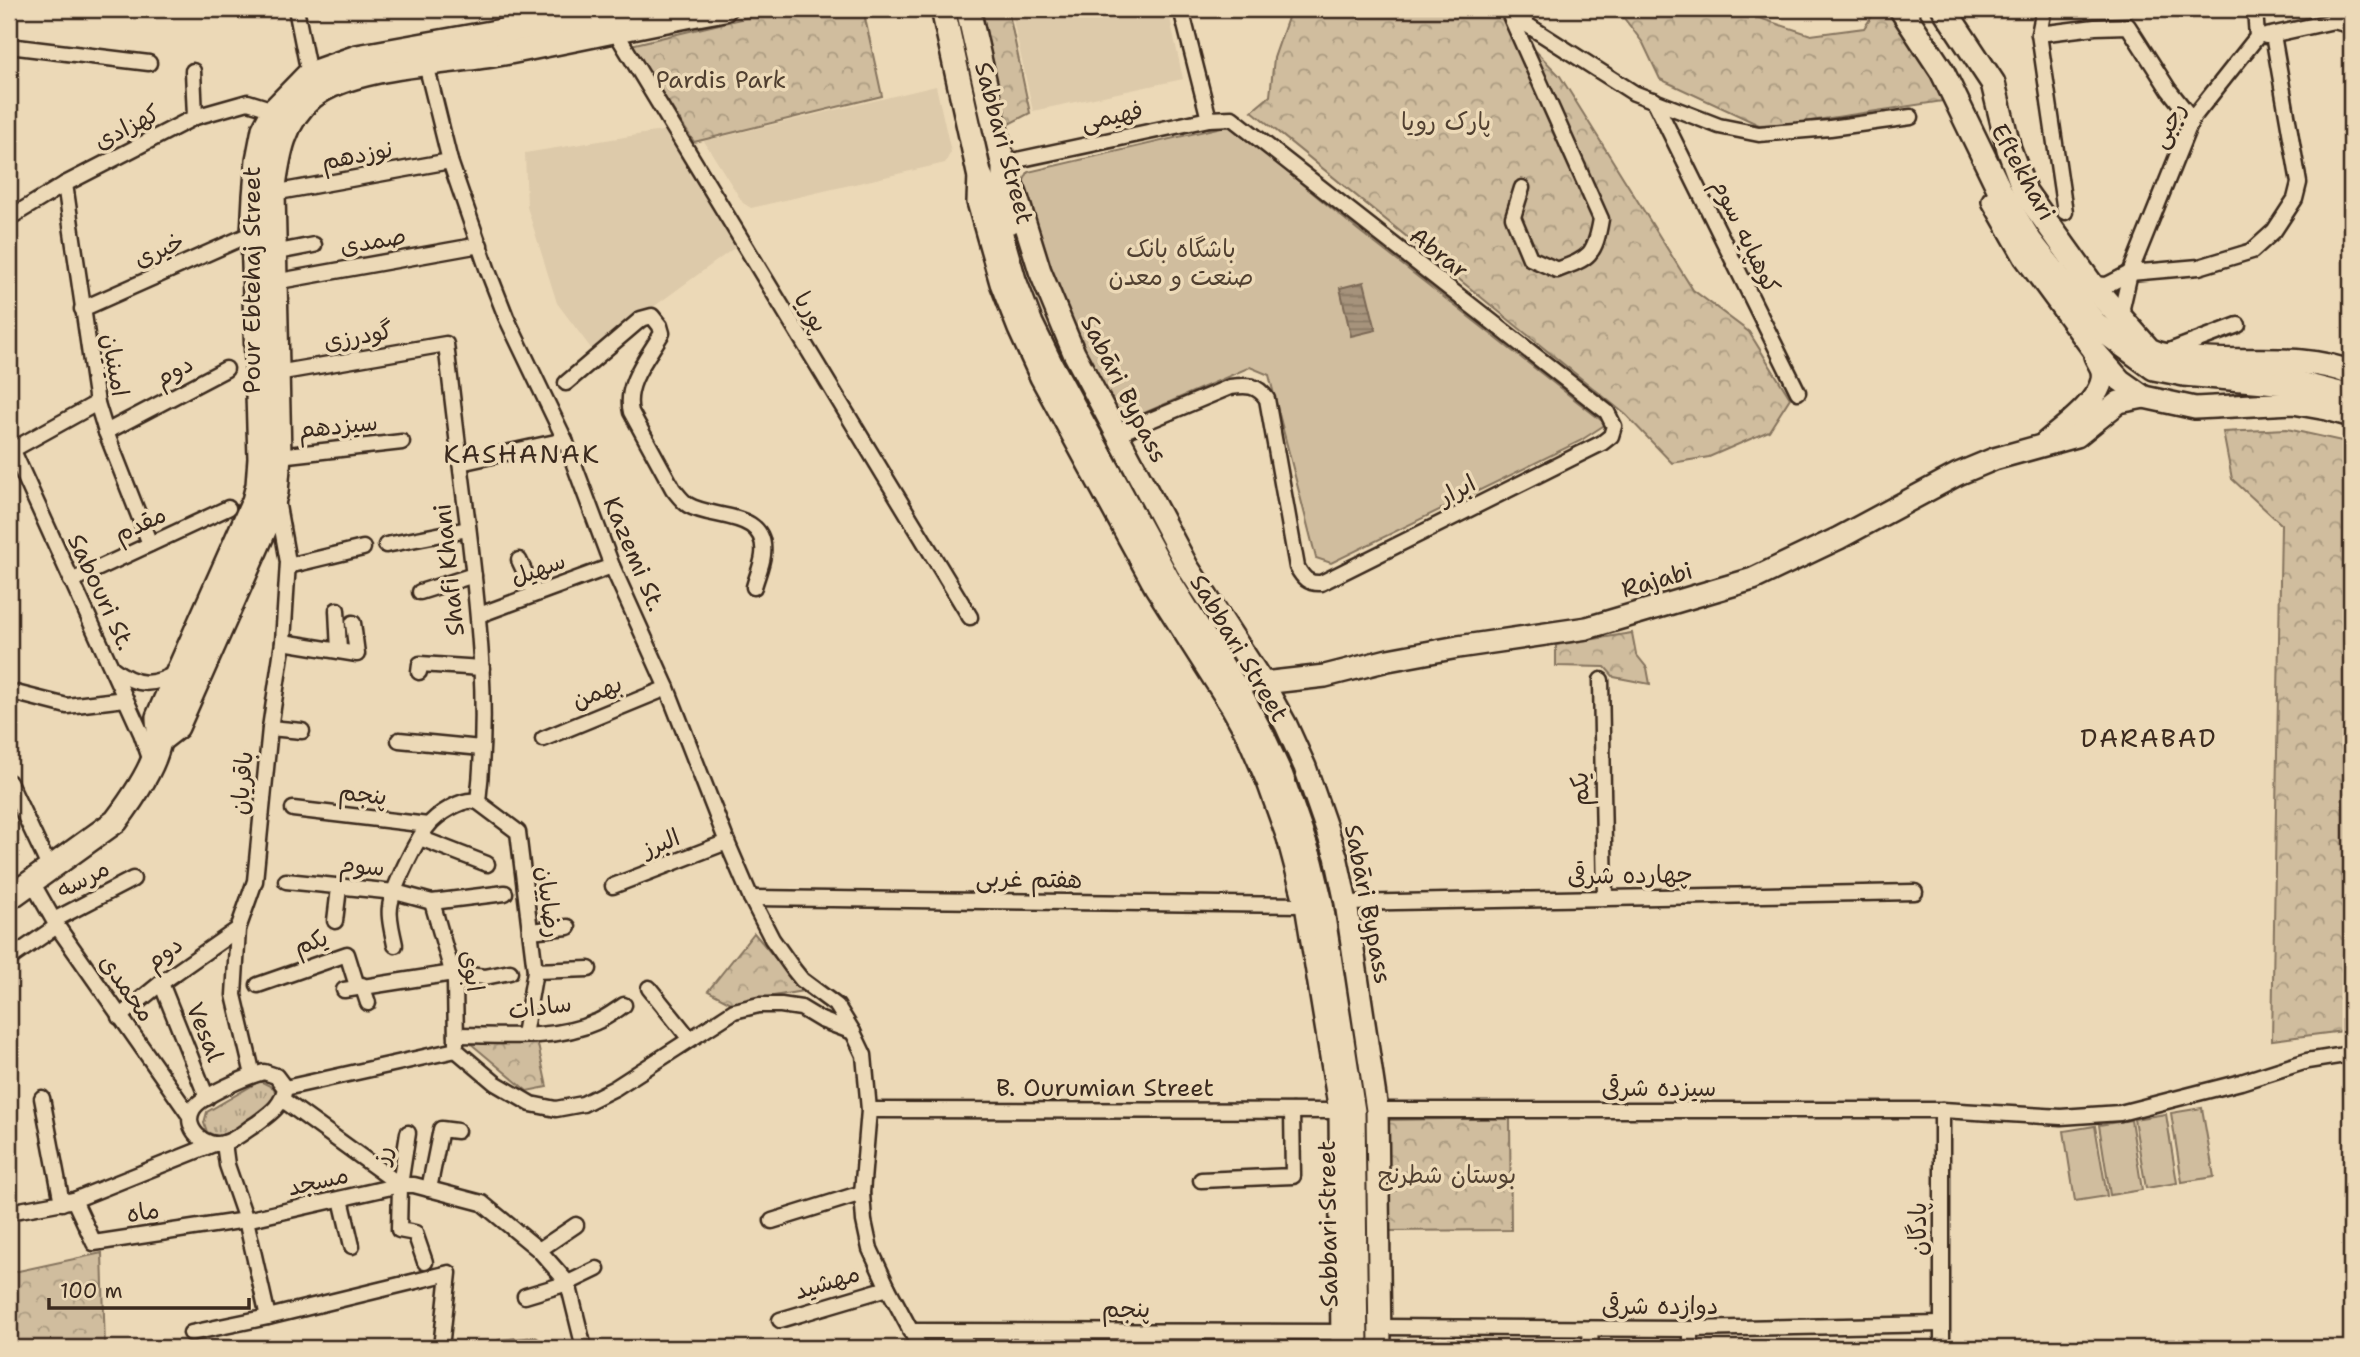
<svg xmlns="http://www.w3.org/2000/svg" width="2360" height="1357" font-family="'Shantell Sans','Playpen Sans Arabic',sans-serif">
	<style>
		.built { fill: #ddcaaa }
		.grass { fill: url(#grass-tufts); stroke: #86745e; stroke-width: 2 }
		.forest { fill: url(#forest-crowns); stroke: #86745e; stroke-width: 2 }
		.garden { fill: #d0bd9e; stroke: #86745e; stroke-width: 2 }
		.water { fill: url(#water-rules); stroke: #7b6956; stroke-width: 2 }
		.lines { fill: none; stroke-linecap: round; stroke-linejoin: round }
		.street-casing { stroke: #3b2a1e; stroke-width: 19 }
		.secondary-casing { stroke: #3b2a1e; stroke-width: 26 }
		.primary-casing { stroke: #3b2a1e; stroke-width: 28 }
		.street { stroke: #ecd9b7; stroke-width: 14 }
		.secondary { stroke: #ecd9b7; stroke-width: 21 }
		.primary { stroke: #ecd9b7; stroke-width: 23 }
		.labels { text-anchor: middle; stroke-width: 7; stroke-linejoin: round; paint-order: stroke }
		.park-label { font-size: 24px; fill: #514031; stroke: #ecd9b7 }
		.street-label { font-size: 24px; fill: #3b2a1e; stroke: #ecd9b7 }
		.neighbourhood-label { font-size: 26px; letter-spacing: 2px; fill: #3b2a1e; stroke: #ecd9b7 }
	</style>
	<defs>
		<pattern id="grass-tufts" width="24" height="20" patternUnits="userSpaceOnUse" patternTransform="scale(1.75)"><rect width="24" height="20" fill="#d0bd9e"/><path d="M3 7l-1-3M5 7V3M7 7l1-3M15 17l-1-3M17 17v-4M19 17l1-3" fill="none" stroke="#aa9a80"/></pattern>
		<pattern id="forest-crowns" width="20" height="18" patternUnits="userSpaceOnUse" patternTransform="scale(1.75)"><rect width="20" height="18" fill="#d0bd9e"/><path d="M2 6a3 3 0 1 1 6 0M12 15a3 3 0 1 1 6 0" fill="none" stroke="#aa9a80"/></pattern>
		<pattern id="water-rules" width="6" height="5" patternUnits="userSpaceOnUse" patternTransform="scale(1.75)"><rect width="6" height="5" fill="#a6937b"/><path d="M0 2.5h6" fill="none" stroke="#887864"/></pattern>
	</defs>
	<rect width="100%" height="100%" fill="#ecd9b7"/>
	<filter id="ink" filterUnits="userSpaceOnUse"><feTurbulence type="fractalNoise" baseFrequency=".0143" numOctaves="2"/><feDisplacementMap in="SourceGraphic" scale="14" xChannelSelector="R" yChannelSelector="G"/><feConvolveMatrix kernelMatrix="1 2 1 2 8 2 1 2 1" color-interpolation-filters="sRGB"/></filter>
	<g filter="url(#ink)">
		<g class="built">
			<polygon points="1023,9 1168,9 1183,79 1033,111 1011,11"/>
			<polygon points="936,86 951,152 945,163 751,208 743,203 704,141"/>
			<polygon points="668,130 737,246 593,351 557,303 527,207 525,153"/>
		</g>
		<polygon class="grass" points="260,1081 274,1088 276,1096 273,1103 242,1125 218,1137 207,1132 204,1123 207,1112"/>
		<g class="forest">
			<polygon points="782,9 863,9 882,96 694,142 631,45"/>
			<polygon points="982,9 1008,9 1030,113 1005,126"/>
			<polygon points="1291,9 1495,9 1560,76 1693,290 1749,332 1790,398 1769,431 1709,457 1672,463 1626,415 1252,111 1270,96 1274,58"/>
			<polygon points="1617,9 1753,9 1750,15 1811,35 1864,28 1877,9 1886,9 1931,73 1943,101 1797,123 1759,125 1660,79 1643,43"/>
			<polygon points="2287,429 2351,443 2351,1030 2272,1040 2281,524 2232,479 2223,432"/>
			<polygon points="1632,633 1636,654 1647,668 1650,684 1614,677 1605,667 1556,666 1556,645"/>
			<polygon points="754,933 803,991 731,1003 708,991"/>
			<polygon points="537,1040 547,1087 527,1091 470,1043"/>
			<polygon points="1510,1118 1511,1230 1384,1231 1383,1120"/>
			<polygon points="102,1253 105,1348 9,1348 9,1273"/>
		</g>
		<g class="garden">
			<polygon points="1230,125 1358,230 1606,424 1580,441 1331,563 1316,558 1269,375 1250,367 1119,424 1066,319 1023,182 1028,172"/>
			<polygon points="2202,1108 2214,1177 2182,1182 2171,1113"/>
			<polygon points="2166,1114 2177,1183 2146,1188 2134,1119"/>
			<polygon points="2131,1120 2142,1190 2110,1195 2099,1125"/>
			<polygon points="2095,1126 2107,1196 2075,1201 2064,1131"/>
		</g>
		<polygon class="water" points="1364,282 1376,330 1351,336 1340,288"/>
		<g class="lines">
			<g class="street-casing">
				<g id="street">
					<polyline points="296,9 309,74"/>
					<polyline points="1181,9 1209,119"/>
					<polyline points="2044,9 2039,34 2095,27 2128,26 2169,90 2192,119"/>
					<path d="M1509,13l92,206c-6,36 -11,39 -44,51l-27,-12 -17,-41 9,-29"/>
					<polyline points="1510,14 1634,93 1719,126 1759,134 1830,128 1911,117"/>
					<polyline points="615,31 970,617"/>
					<polyline points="2039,34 2065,212"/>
					<polyline points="2266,36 2334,21 2351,26"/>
					<polyline points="9,46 149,63"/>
					<polyline points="426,64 450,161 488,271 506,317 565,440 612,566 667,688 727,842 751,898 772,939 794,970 802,980 837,1006 853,1032 864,1055 869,1110 862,1193 864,1221 870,1249 888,1288 920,1348"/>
					<polyline points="193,71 195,117"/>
					<polyline points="1654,100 1798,392"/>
					<path d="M1003,163l206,-44 23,-1 375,294 7,14 -3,10 -9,7 -281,140c-13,1 -18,-5 -24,-16l-30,-168c-10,-15 -21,-14 -37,-12l-113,47"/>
					<polyline points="65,184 97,403 106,432 150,544"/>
					<polyline points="273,193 450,161"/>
					<polyline points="9,218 65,184 195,117 248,102 274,110"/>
					<polyline points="273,253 314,245"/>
					<polyline points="274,282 480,245"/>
					<polyline points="2091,284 2107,285 2130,273 2199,267 2252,251 2274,231 2295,199 2299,183 2273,35"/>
					<polyline points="82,309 253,233"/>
					<polyline points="2125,321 2122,308 2130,273 2192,119 2257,37 2255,9"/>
					<polyline points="2164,353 2238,325"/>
					<path d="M277,373l169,-29c7,60 14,120 22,181 11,91 21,184 10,277l40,30 17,139 -11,64"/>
					<path d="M566,383l75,-64 11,-3 8,10 2,7c-14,24 -38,51 -31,79l42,77c5,6 9,12 15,16 25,15 80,5 75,50 -1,10 -6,21 -9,32"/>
					<polyline points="106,432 226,369"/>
					<polyline points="9,442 141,733 151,761"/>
					<polyline points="12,450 97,403"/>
					<polyline points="279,456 402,442"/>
					<polyline points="460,463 565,440"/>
					<polyline points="386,545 468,529"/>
					<polyline points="519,560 535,594"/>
					<polyline points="288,566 363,548"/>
					<polyline points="71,581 228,508"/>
					<polyline points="420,592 474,575"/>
					<polyline points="337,610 339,651"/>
					<polyline points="479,615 612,566"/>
					<polyline points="283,642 357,654 353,623"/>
					<path d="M112,668c24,19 42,19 67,3"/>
					<polyline points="419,672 420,664 482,668"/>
					<polyline points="1601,680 1605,898"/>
					<polyline points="12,692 67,706 125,699"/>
					<polyline points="270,728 302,731"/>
					<polyline points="543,739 667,688"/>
					<polyline points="399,740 481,748"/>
					<polyline points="9,782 50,869"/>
					<polyline points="293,809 428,825"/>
					<polyline points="420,838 487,864"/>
					<polyline points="286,881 395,892 432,902 505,893"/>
					<polyline points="32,882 57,926 190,1116"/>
					<polyline points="613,886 727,842"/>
					<polyline points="751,898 1306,905"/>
					<polyline points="432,902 455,982 456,1044"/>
					<polyline points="1346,903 1915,892"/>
					<polyline points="54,920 133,879"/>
					<polyline points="335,921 339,888"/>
					<polyline points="530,931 568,927"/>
					<path d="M395,945c-2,-11 -7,-27 -5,-38 2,-18 26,-66 37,-80 9,-12 37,-31 51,-25"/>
					<polyline points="9,959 57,926"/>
					<polyline points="535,971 589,969"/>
					<polyline points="161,983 207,1098"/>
					<polyline points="258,985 347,954 357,986"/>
					<polyline points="362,985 368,1003"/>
					<polyline points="649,988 690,1039"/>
					<polyline points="344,990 453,973 485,977 510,972"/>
					<polyline points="119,1017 161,983 238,929"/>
					<path d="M456,1035c45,0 98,6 140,-13 10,-4 19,-11 28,-17"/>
					<path d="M264,1072l12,4 9,12c-3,18 -14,25 -29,36 -10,6 -20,16 -32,19 -19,6 -42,-15 -31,-34 9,-14 55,-33 71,-37z"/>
					<polyline points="253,1075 234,995 238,929 255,881 270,728 283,642 288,562 277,500"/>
					<polyline points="285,1088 456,1050 495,1083 531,1104 556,1109 583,1104 615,1088 734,1011 759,1005 781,1005 801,1008 821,1020 853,1032"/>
					<polyline points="42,1098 62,1203"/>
					<polyline points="283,1100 400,1185 414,1185 482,1203 539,1250 568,1283 584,1348"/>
					<polyline points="869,1110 1340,1111"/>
					<polyline points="1377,1110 1942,1110 2061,1117 2120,1113 2241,1082 2307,1061 2351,1054"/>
					<polyline points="1942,1110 1942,1348"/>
					<polyline points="408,1133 400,1185 399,1230 415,1233 425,1262"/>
					<polyline points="224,1143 227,1165 246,1220 268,1317 449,1273 441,1348"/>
					<polyline points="1201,1180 1293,1176 1292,1111"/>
					<polyline points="429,1189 441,1129 457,1131"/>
					<polyline points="341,1199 352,1246"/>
					<polyline points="74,1200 94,1243 246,1220 400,1185"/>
					<polyline points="9,1212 74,1200 214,1144"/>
					<polyline points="772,1221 862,1193"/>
					<polyline points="539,1250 576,1225"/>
					<polyline points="525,1296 568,1283 597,1269"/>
					<polyline points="780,1320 888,1288"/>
					<polyline points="1379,1327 1691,1329 1941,1324"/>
					<polyline points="1590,1329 1591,1348"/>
					<polyline points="1691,1329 1691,1348"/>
					<polyline points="910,1331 1342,1332"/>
					<polyline points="191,1333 268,1317"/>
					<polyline points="502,1348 534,1346"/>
				</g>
			</g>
			<g class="secondary-casing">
				<g id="secondary">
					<polyline points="1005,169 1016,194 1040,271 1074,353 1187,566 1263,683 1286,725 1305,767 1336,856 1346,903 1377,1110 1380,1348"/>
					<polyline points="979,173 978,202 1001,283 1019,329 1041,377 1155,586 1232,707 1248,736 1268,782 1288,838 1306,905 1340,1111 1342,1348"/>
					<polyline points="1993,201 2025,257 2092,348 2120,380 2144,397 2195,408 2293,403 2327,409 2351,416"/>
					<path d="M2045,443c17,-15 62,-46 57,-72 -1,-5 -5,-10 -7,-15"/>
					<polyline points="1263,683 1325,676 1388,660 1458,647 1587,628 1753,579 1839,538 1958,474 1994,459 2077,436 2119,402 2144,397"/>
				</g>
			</g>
			<g class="primary-casing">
				<g id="primary">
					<polyline points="943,9 979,173 991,200 1014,280 1031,324 1051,365 1167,578 1243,699 1263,737 1281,776 1311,862 1321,904 1353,1111 1356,1348"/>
					<polyline points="968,9 1004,167 1004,198 1011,221"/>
					<polyline points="1901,9 1942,71 2004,199 2030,241 2097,326 2154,368 2184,374 2300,384 2351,397"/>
					<path d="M1944,9l49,74 16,66 16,43 66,92 58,66c12,6 23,7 36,8 55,8 114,-6 166,15"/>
					<path d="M159,741l18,-14 90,-203 9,-32 3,-36 -6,-263c5,-36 9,-71 39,-96 38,-31 132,-34 181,-42 77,-14 154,-32 231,-46"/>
					<path d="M9,898l107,-77c15,-20 40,-56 43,-81 1,-7 -1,-16 -1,-23l96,-216 4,-16 2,-27 -7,-225 2,-37 3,-36 6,-31 10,-19 35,-36 48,-17 269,-48"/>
				</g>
			</g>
			<use href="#street" class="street"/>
			<use href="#secondary" class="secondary"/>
			<use href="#primary" class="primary"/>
		</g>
	</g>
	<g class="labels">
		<g class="park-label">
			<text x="721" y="88">Pardis Park</text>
			<text x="1446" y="130">پارک رویا</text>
			<text x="1181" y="257">باشگاه بانک<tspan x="1181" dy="28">صنعت و معدن</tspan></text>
			<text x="1447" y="1183">بوستان شطرنج</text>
		</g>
		<g class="street-label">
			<text transform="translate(1112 116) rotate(-12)" y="8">فهیمی</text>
			<text transform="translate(2168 125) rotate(-63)" y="8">رجبی</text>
			<text transform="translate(127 127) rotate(-27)" y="8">کهزادی</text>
			<text transform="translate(1004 143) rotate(75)" y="8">Sabbari Street</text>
			<text transform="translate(357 155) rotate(-11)" y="8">نوزدهم</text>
			<text transform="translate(2023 172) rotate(61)" y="8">Eftekhari</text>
			<text transform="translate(1746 236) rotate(64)" y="8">کوهپایه سوم</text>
			<text transform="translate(373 241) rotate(-10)" y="8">صمدی</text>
			<text transform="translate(159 250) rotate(-24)" y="8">خیری</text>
			<text transform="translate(1439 253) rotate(38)" y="8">Abrar</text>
			<text transform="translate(252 280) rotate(-90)" y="8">Pour Ebtehaj Street</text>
			<text transform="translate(811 312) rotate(59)" y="8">پوریا</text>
			<text transform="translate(358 336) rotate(-10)" y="8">گودرزی</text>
			<text transform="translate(115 365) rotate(80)" y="8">امینیان</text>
			<text transform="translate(174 371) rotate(-28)" y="8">دوم</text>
			<text transform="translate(1124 389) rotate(63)" y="8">Sabāri Bypass</text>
			<text transform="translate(338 426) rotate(-6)" y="8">سیزدهم</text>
			<text transform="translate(1457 490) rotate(-27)" y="8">ابرار</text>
			<text transform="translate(140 524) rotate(-25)" y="8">مقدم</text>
			<text transform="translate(634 554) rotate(67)" y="8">Kazemi St.</text>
			<text transform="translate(538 569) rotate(-20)" y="8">سهیل</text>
			<text transform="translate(449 570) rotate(-96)" y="8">Shafi Khani</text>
			<text transform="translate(1657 580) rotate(-16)" y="8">Rajabi</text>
			<text transform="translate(101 592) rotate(65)" y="8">Sabouri St.</text>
			<text transform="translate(1239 648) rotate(59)" y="8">Sabbari Street</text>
			<text transform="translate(597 692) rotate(-22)" y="8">بهمن</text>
			<text transform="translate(242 783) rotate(-85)" y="8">باقریان</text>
			<text transform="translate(1580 789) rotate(-91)" y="8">یکم</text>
			<text transform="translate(363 794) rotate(7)" y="8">پنجم</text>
			<text transform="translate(661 843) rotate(-21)" y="8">البرز</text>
			<text transform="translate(362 866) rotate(5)" y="8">سوم</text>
			<text transform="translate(1630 875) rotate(-1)" y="8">چهارده شرقی</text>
			<text transform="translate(83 879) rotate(-28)" y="8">مرسه</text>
			<text transform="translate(1029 879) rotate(1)" y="8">هفتم غربی</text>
			<text transform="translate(549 902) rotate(83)" y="8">رضاییان</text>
			<text transform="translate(1368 904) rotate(79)" y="8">Sabāri Bypass</text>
			<text transform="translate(311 942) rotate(-19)" y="8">یکم</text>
			<text transform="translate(164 953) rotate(-36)" y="8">دوم</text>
			<text transform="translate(472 971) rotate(80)" y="8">ابوی</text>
			<text transform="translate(127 988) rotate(55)" y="8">محمدی</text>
			<text transform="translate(540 1007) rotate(-7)" y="8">سادات</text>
			<text transform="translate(205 1032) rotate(68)" y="8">Vesal</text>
			<text x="1105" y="1096">B. Ourumian Street</text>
			<text x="1659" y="1096">سیزده شرقی</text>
			<text transform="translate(382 1155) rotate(-80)" y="8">رز</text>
			<text transform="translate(318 1181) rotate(-13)" y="8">مسجد</text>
			<text transform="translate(143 1212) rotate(-8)" y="8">ماه</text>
			<text transform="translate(1328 1224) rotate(-91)" y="8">Sabbari Street</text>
			<text transform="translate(1918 1229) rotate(-90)" y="8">پادگان</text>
			<text transform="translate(827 1282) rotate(-17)" y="8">مهشید</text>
			<text x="1660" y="1314">دوازده شرقی</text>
			<text x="1126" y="1317">پنجم</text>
		</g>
		<g class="neighbourhood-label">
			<text x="522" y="463">KASHANAK</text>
			<text x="2149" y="747">DARABAD</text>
		</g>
	</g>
	<rect width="2360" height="1357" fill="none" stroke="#ecd9b7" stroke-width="35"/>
	<rect x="18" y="18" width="2325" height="1322" fill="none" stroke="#3b2a1e" stroke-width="2.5" filter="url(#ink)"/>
	<path d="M49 1298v10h200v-10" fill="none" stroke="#3b2a1e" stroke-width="3.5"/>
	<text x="60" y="1298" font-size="21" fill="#3b2a1e" stroke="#ecd9b7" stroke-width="5" paint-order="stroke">100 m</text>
</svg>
